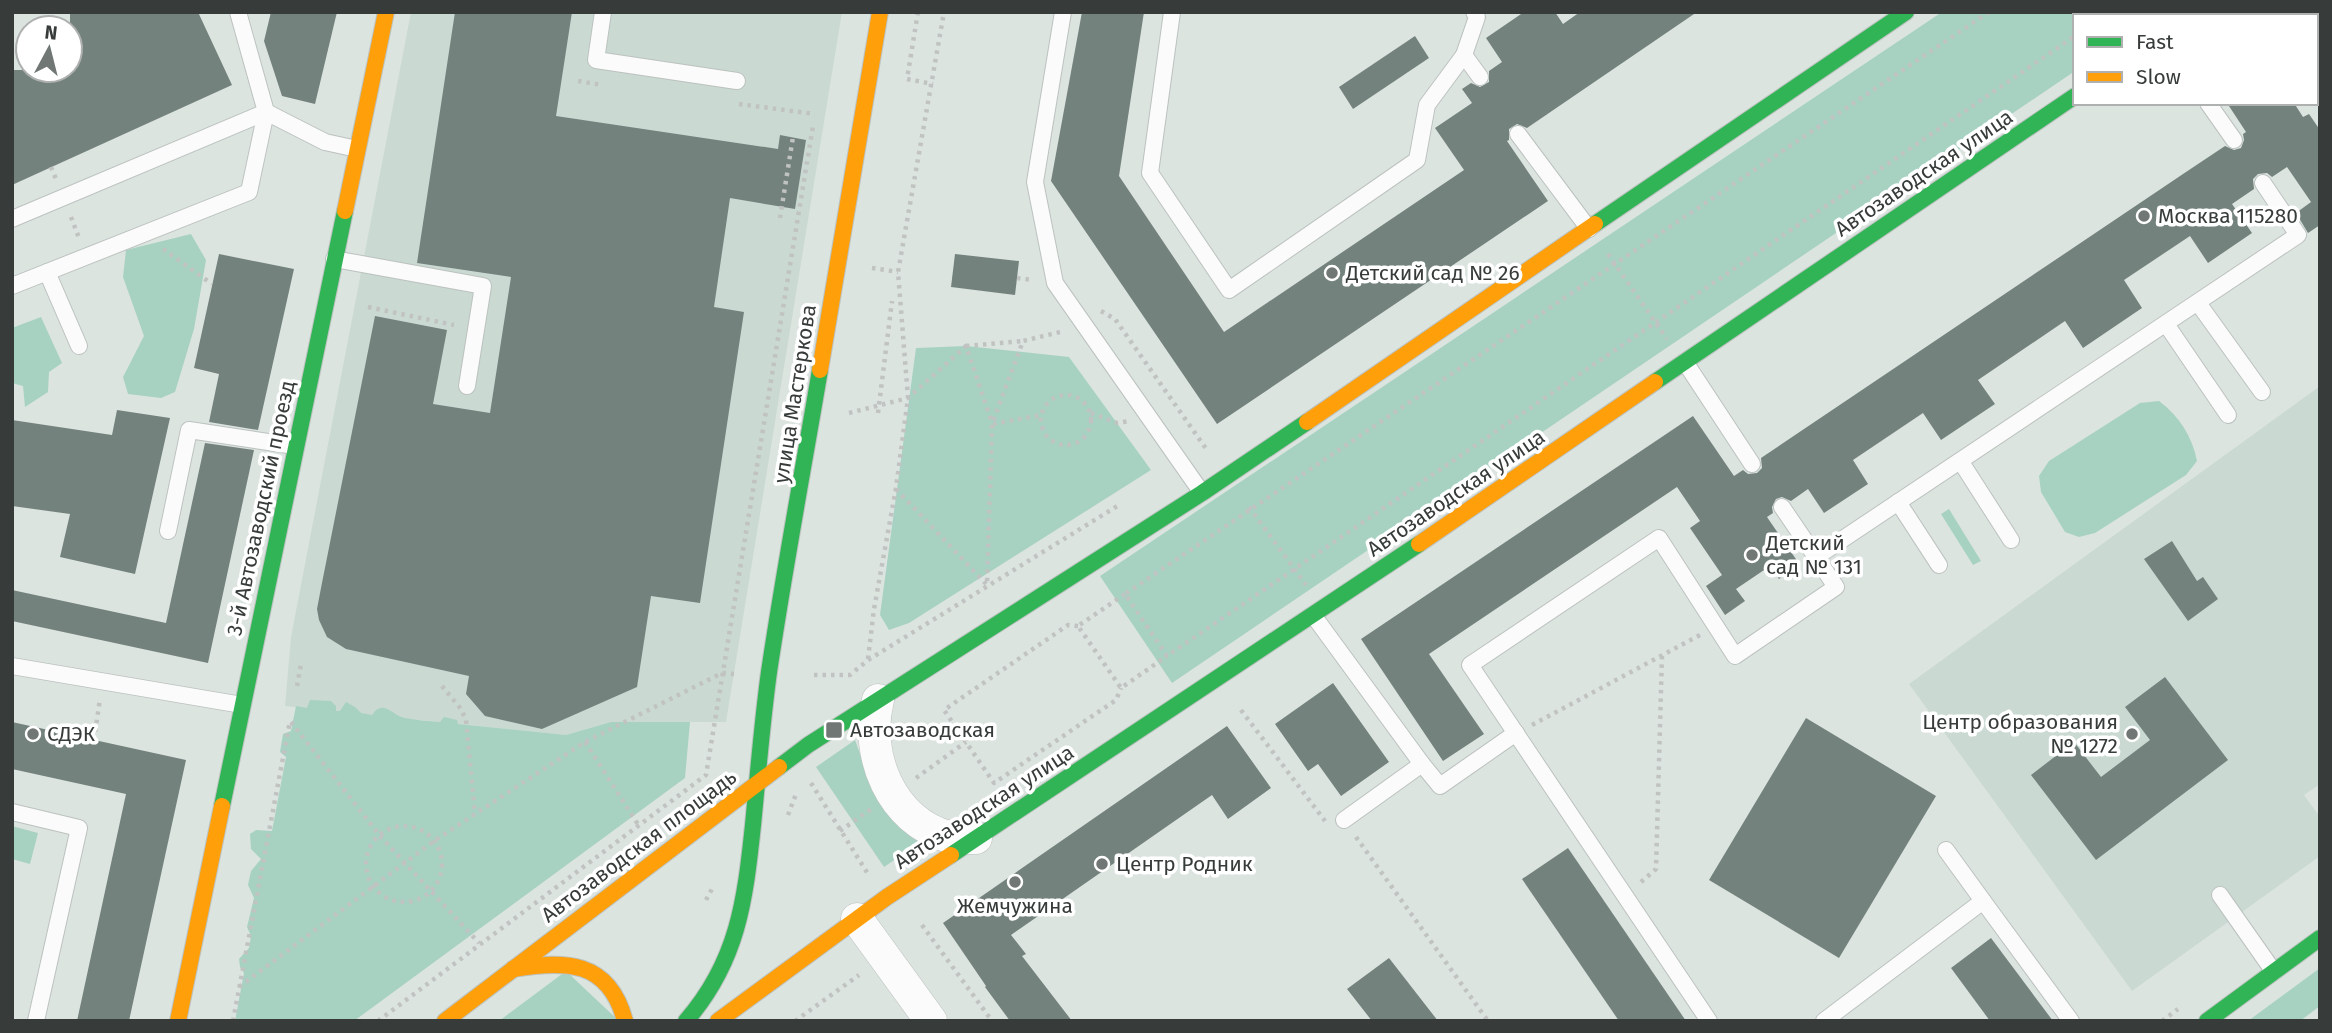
<svg xmlns="http://www.w3.org/2000/svg" width="2332" height="1033" font-family="'Fira Sans',sans-serif">
	<style>
		.built { fill: #cad9d2 }
		.green { fill: #a7d2c2 }
		.building { fill: #74827e }
		.lines { fill: none; stroke-linecap: round; stroke-linejoin: round }
		.lane-casing { stroke: #bcc2bf; stroke-width: 18 }
		.street-casing { stroke: #bcc2bf; stroke-width: 33 }
		.fast-casing { stroke: #bcc2bf; stroke-width: 18 }
		.slow-casing { stroke: #bcc2bf; stroke-width: 18 }
		.path { stroke: #c0c3c1; stroke-width: 4.5; stroke-dasharray: 3.5 5; stroke-linecap: butt }
		.lane { stroke: #fafbfa; stroke-width: 16 }
		.street { stroke: #fafbfa; stroke-width: 32 }
		.fast { stroke: #30b455; stroke-width: 16 }
		.slow { stroke: #ff9f0a; stroke-width: 16 }
		.poi-dot { fill: #717774; stroke: #fff; stroke-width: 2.5 }
		.labels { text-anchor: middle; stroke-width: 7; stroke-linejoin: round; paint-order: stroke }
		.street-label { font-size: 21px; fill: #373c3a; stroke: #fff }
		.poi-label { font-size: 21px; fill: #373c3a; stroke: #fff; text-anchor: start }
	</style>
	<rect width="100%" height="100%" fill="#dce4e0"/>
	<g class="built">
		<polygon points="411,12 842,12 726,722 611,722 566,735 285,706 291,637"/>
		<polygon points="2320,386 2320,784 2304,795 2320,817 2320,856 2132,991 1909,684"/>
	</g>
	<g class="green">
		<polygon points="1942,12 2161,12 2156,16 2075,16 2075,71 1172,683 1100,576"/>
		<polygon points="191,234 206,260 194,329 175,392 161,398 128,394 123,377 144,336 123,277 126,250"/>
		<polygon points="41,317 62,363 49,372 48,392 25,407 23,386 12,383 12,328"/>
		<polygon points="966,346 1069,357 1151,470 909,623 889,630 880,615 916,348"/>
		<path d="M2159,401c20,15 33,35 38,60l-11,14 -91,58 -16,4 -14,-5 -24,-40 -2,-16 10,-15 91,-58z"/>
		<polygon points="1949,509 1981,561 1973,565 1941,514"/>
		<path d="M310,700l21,1 5,5v5h4l6,-9 9,5 6,6 11,2c12,-17 20,1 33,3 11,2 23,3 35,4l4,-5 13,3 1,4 108,11 45,-13h79l-5,56 -331,243h-119l9,-48 -4,-6 -1,-8 10,-11 2,-12 -4,-9 7,-29 -6,-13 3,-14 10,-12 -10,-10 -1,-15 6,-4 16,1 14,-74 -6,-5 3,-18 8,-3 5,-25 11,2z"/>
		<polygon points="855,740 874,792 924,840 884,867 816,767"/>
		<polygon points="12,826 38,833 30,864 12,859"/>
		<polygon points="2320,968 2320,1006 2300,1021 2248,1021"/>
		<polygon points="566,971 619,1021 499,1021"/>
	</g>
	<g class="building">
		<polygon points="70,12 198,12 232,85 12,185 12,70 70,70"/>
		<polygon points="271,12 337,12 315,104 282,96 264,41"/>
		<polygon points="455,12 572,12 556,116 778,149 780,135 806,140 795,209 730,198 714,307 744,312 700,603 651,596 637,687 542,729 485,716 466,694 469,676 346,649 327,637 319,620 317,609 321,588 375,316 447,330 433,404 490,413 511,277 417,263"/>
		<polygon points="1082,12 1144,12 1119,176 1224,332 1464,170 1435,128 1472,103 1462,89 1471,83 1480,87 1489,82 1489,71 1502,62 1486,38 1524,12 1555,12 1563,24 1580,12 1697,12 1527,128 1517,124 1509,129 1509,140 1507,141 1548,201 1217,424 1051,181"/>
		<polygon points="1415,36 1429,58 1353,109 1339,87"/>
		<polygon points="2227,103 2294,103 2303,117 2309,114 2320,130 2320,225 2308,233 2296,213 2311,202 2287,167 2272,177 2267,173 2258,174 2253,179 2254,189 2232,204 2252,233 2208,263 2190,236 2124,280 2142,308 2083,348 2065,321 1978,380 1995,404 1941,440 1923,413 1853,460 1868,484 1824,513 1808,489 1791,501 1782,497 1776,499 1772,507 1773,513 1767,517 1800,565 1779,579 1770,566 1736,589 1745,601 1725,615 1706,586 1722,575 1690,528 1700,521 1677,487 1429,654 1484,734 1443,761 1361,639 1693,416 1734,476 1743,470 1748,474 1757,473 1762,468 1761,458 2183,174 2225,146 2234,150 2241,148 2244,140 2243,134 2246,132"/>
		<polygon points="219,254 294,269 258,430 209,422 219,374 194,368"/>
		<polygon points="955,254 1019,261 1015,295 951,287"/>
		<polygon points="117,410 170,418 135,574 60,557 70,514 12,506 12,420 112,435"/>
		<polygon points="205,443 254,450 208,663 12,621 12,590 166,623"/>
		<polygon points="2172,541 2197,581 2203,577 2218,599 2188,621 2144,559"/>
		<polygon points="2165,677 2228,760 2096,860 2031,775 2074,742 2101,777 2150,740 2125,707"/>
		<polygon points="1333,683 1389,762 1341,796 1318,764 1308,771 1275,724"/>
		<polygon points="1806,718 1936,796 1839,958 1709,880"/>
		<polygon points="12,722 186,760 129,1021 77,1021 126,794 12,769"/>
		<polygon points="1227,726 1271,788 1228,819 1212,795 1011,935 1026,954 1022,956 1072,1021 1010,1021 985,987 986,986 943,923"/>
		<polygon points="1568,848 1686,1021 1619,1021 1522,879"/>
		<polygon points="1991,938 2053,1021 1990,1021 1951,968"/>
		<polygon points="1389,958 1438,1021 1372,1021 1347,989"/>
	</g>
	<g class="lines">
		<g class="lane-casing">
			<g id="lane">
				<polyline points="603,12 596,60 737,81"/>
				<polyline points="1063,12 1035,182 1055,283 1202,493"/>
				<polyline points="1172,12 1150,173 1229,290 1417,160 1427,105 1464,55"/>
				<polyline points="1474,12 1477,17 1464,55 1480,77"/>
				<polyline points="2208,103 2234,140"/>
				<polyline points="1518,134 1589,229"/>
				<polyline points="12,219 266,112 238,12"/>
				<polyline points="334,259 483,286 467,386"/>
				<polyline points="47,272 79,346"/>
				<polyline points="12,286 249,192 266,112 325,142 357,149"/>
				<polyline points="2198,303 2262,392"/>
				<polyline points="2166,324 2228,415"/>
				<polyline points="1685,362 1752,464"/>
				<polyline points="1961,462 2011,540"/>
				<polyline points="1898,502 1939,565"/>
				<polyline points="1782,507 1816,557 2298,235 2263,183"/>
				<polyline points="168,531 189,430 295,446"/>
				<polyline points="1313,615 1422,764 1344,820"/>
				<polyline points="12,666 242,705"/>
				<polyline points="1422,764 1440,786 1516,733"/>
				<polyline points="12,812 79,828 36,1021"/>
				<polyline points="1946,850 1983,901"/>
				<polyline points="2220,895 2274,972"/>
				<polyline points="1709,1021 1470,665 1659,538 1735,656 1836,587 1816,557"/>
				<polyline points="1824,1021 1983,901 2071,1021"/>
			</g>
		</g>
		<g class="street-casing">
			<g id="street">
				<path d="M878,700c-14,55 13,121 71,137 8,2 18,1 27,1"/>
				<polyline points="857,919 931,1021"/>
			</g>
		</g>
		<g class="fast-casing">
			<g id="fast">
				<polyline points="2194,16 2199,12"/>
				<polyline points="1595,224 1906,12"/>
				<polyline points="1655,382 2075,96"/>
				<polyline points="779,767 808,745 1202,493 1307,422"/>
				<polyline points="222,806 345,211"/>
				<polyline points="951,855 1419,544"/>
				<path d="M686,1021c52,-60 59,-120 67,-196 5,-51 9,-102 16,-153 15,-101 34,-202 51,-302"/>
				<polyline points="2207,1021 2320,938"/>
			</g>
		</g>
		<g class="slow-casing">
			<g id="slow">
				<polyline points="345,211 386,12"/>
				<polyline points="820,370 880,12"/>
				<polyline points="1307,422 1595,224"/>
				<polyline points="1419,544 1655,382"/>
				<path d="M513,969c52,-9 96,-9 112,52"/>
				<polyline points="178,1021 222,806"/>
				<polyline points="445,1021 779,767"/>
				<polyline points="718,1021 887,897 951,855"/>
			</g>
		</g>
		<g class="path">
			<polyline points="918,12 907,79 933,84"/>
			<polyline points="1989,12 1125,594 1167,656 2075,36"/>
			<polyline points="2113,12 2115,16"/>
			<polyline points="2104,16 2110,12"/>
			<polyline points="578,81 602,85"/>
			<polyline points="739,104 815,114"/>
			<polyline points="51,167 56,179"/>
			<polyline points="71,217 79,238"/>
			<polyline points="780,218 793,137"/>
			<polyline points="163,249 212,284"/>
			<polyline points="1608,254 1667,339"/>
			<polyline points="872,268 898,272"/>
			<polyline points="1017,278 1034,280"/>
			<polyline points="368,307 454,325"/>
			<polyline points="1101,311 1115,319 1207,450"/>
			<polyline points="966,346 1023,341"/>
			<circle cx="1066" cy="420" r="25"/>
			<polyline points="849,413 908,398 966,346 992,423"/>
			<polyline points="878,413 892,301"/>
			<polyline points="1091,413 1117,423 1129,421"/>
			<polyline points="993,424 1041,415"/>
			<polyline points="896,489 987,585 992,424 1023,341 1064,331"/>
			<polyline points="1249,507 1306,585"/>
			<polyline points="1125,594 1078,626 1121,688 1167,656"/>
			<polyline points="1078,626 1068,625 944,710 994,783 1116,700 1121,688"/>
			<polyline points="868,659 874,609 896,488 908,398 898,272 944,12"/>
			<polyline points="814,675 850,675 868,660 1119,505"/>
			<polyline points="297,686 301,664"/>
			<polyline points="442,686 461,709 466,720 475,814"/>
			<polyline points="1241,710 1325,821"/>
			<polyline points="291,722 380,836 479,943"/>
			<polyline points="1532,725 1700,635"/>
			<polyline points="94,740 100,699"/>
			<polyline points="585,742 639,826"/>
			<polyline points="916,778 966,742"/>
			<polyline points="811,783 868,874"/>
			<polyline points="788,815 796,794"/>
			<circle cx="404" cy="864" r="38"/>
			<polyline points="840,831 871,809"/>
			<polyline points="1356,837 1488,1021"/>
			<polyline points="1641,882 1656,869 1662,655"/>
			<polyline points="706,900 712,889"/>
			<polyline points="922,925 992,1021"/>
			<polyline points="239,987 434,841 585,742 722,673 734,674"/>
			<polyline points="233,1021 290,721"/>
			<polyline points="378,1021 706,775 813,126"/>
			<polyline points="795,1021 859,975"/>
			<polyline points="2162,1021 2178,1009"/>
		</g>
		<use href="#lane" class="lane"/>
		<use href="#street" class="street"/>
		<use href="#fast" class="fast"/>
		<use href="#slow" class="slow"/>
	</g>
	<g class="poi-dot">
		<circle cx="2144" cy="216" r="7"/>
		<circle cx="1332" cy="273" r="7"/>
		<circle cx="1752" cy="555" r="7"/>
		<rect x="825" y="721" width="18" height="18" rx="3.5"/>
		<circle cx="33" cy="734" r="7"/>
		<circle cx="2132" cy="734" r="7"/>
		<circle cx="1102" cy="864" r="7"/>
		<circle cx="1015" cy="882" r="7"/>
	</g>
	<g class="labels">
		<g class="street-label">
			<text transform="translate(1924 173) rotate(-34)" y="7">Автозаводская улица</text>
			<text transform="translate(795 394) rotate(-81)" y="7">улица Мастеркова</text>
			<text transform="translate(1456 493) rotate(-34)" y="7">Автозаводская улица</text>
			<text transform="translate(261 508) rotate(-78)" y="7">3-й Автозаводский проезд</text>
			<text transform="translate(984 807) rotate(-33)" y="7">Автозаводская улица</text>
			<text transform="translate(639 846) rotate(-37)" y="7">Автозаводская площадь</text>
		</g>
		<g class="poi-label">
			<text x="2158" y="223">Москва 115280</text>
			<text x="1346" y="280">Детский сад № 26</text>
			<text x="1766" y="550">Детский<tspan x="1766" dy="24">сад № 131</tspan></text>
			<text x="2118" y="729" text-anchor="end">Центр образования<tspan x="2118" dy="24">№ 1272</tspan></text>
			<text x="850" y="737">Автозаводская</text>
			<text x="47" y="741">СДЭК</text>
			<text x="1116" y="871">Центр Родник</text>
			<text x="1015" y="913" text-anchor="middle">Жемчужина</text>
		</g>
	</g>
	<rect width="2332" height="1033" fill="none" stroke="#373c3a" stroke-width="28"/>
	<rect x="2073" y="14" width="245" height="91" fill="#ffffff" stroke="#afb1b0" stroke-width="2"/>
	<rect x="2087" y="37" width="35" height="10" fill="#30b455" stroke="#afb1b0" stroke-width="2"/>
	<text x="2136" y="49" font-size="21" fill="#373c3a">Fast</text>
	<rect x="2087" y="72" width="35" height="10" fill="#ff9f0a" stroke="#afb1b0" stroke-width="2"/>
	<text x="2136" y="84" font-size="21" fill="#373c3a">Slow</text>
	<g transform="translate(49 49) rotate(7)"><circle r="33" fill="#ffffff" stroke="#afb1b0" stroke-width="2"/>
	<path d="M0-5L12 26L0 18L-12 26Z" fill="#717774"/>
	<text y="-10" font-size="19" font-weight="bold" text-anchor="middle" fill="#373c3a">N</text>
	</g>
</svg>
